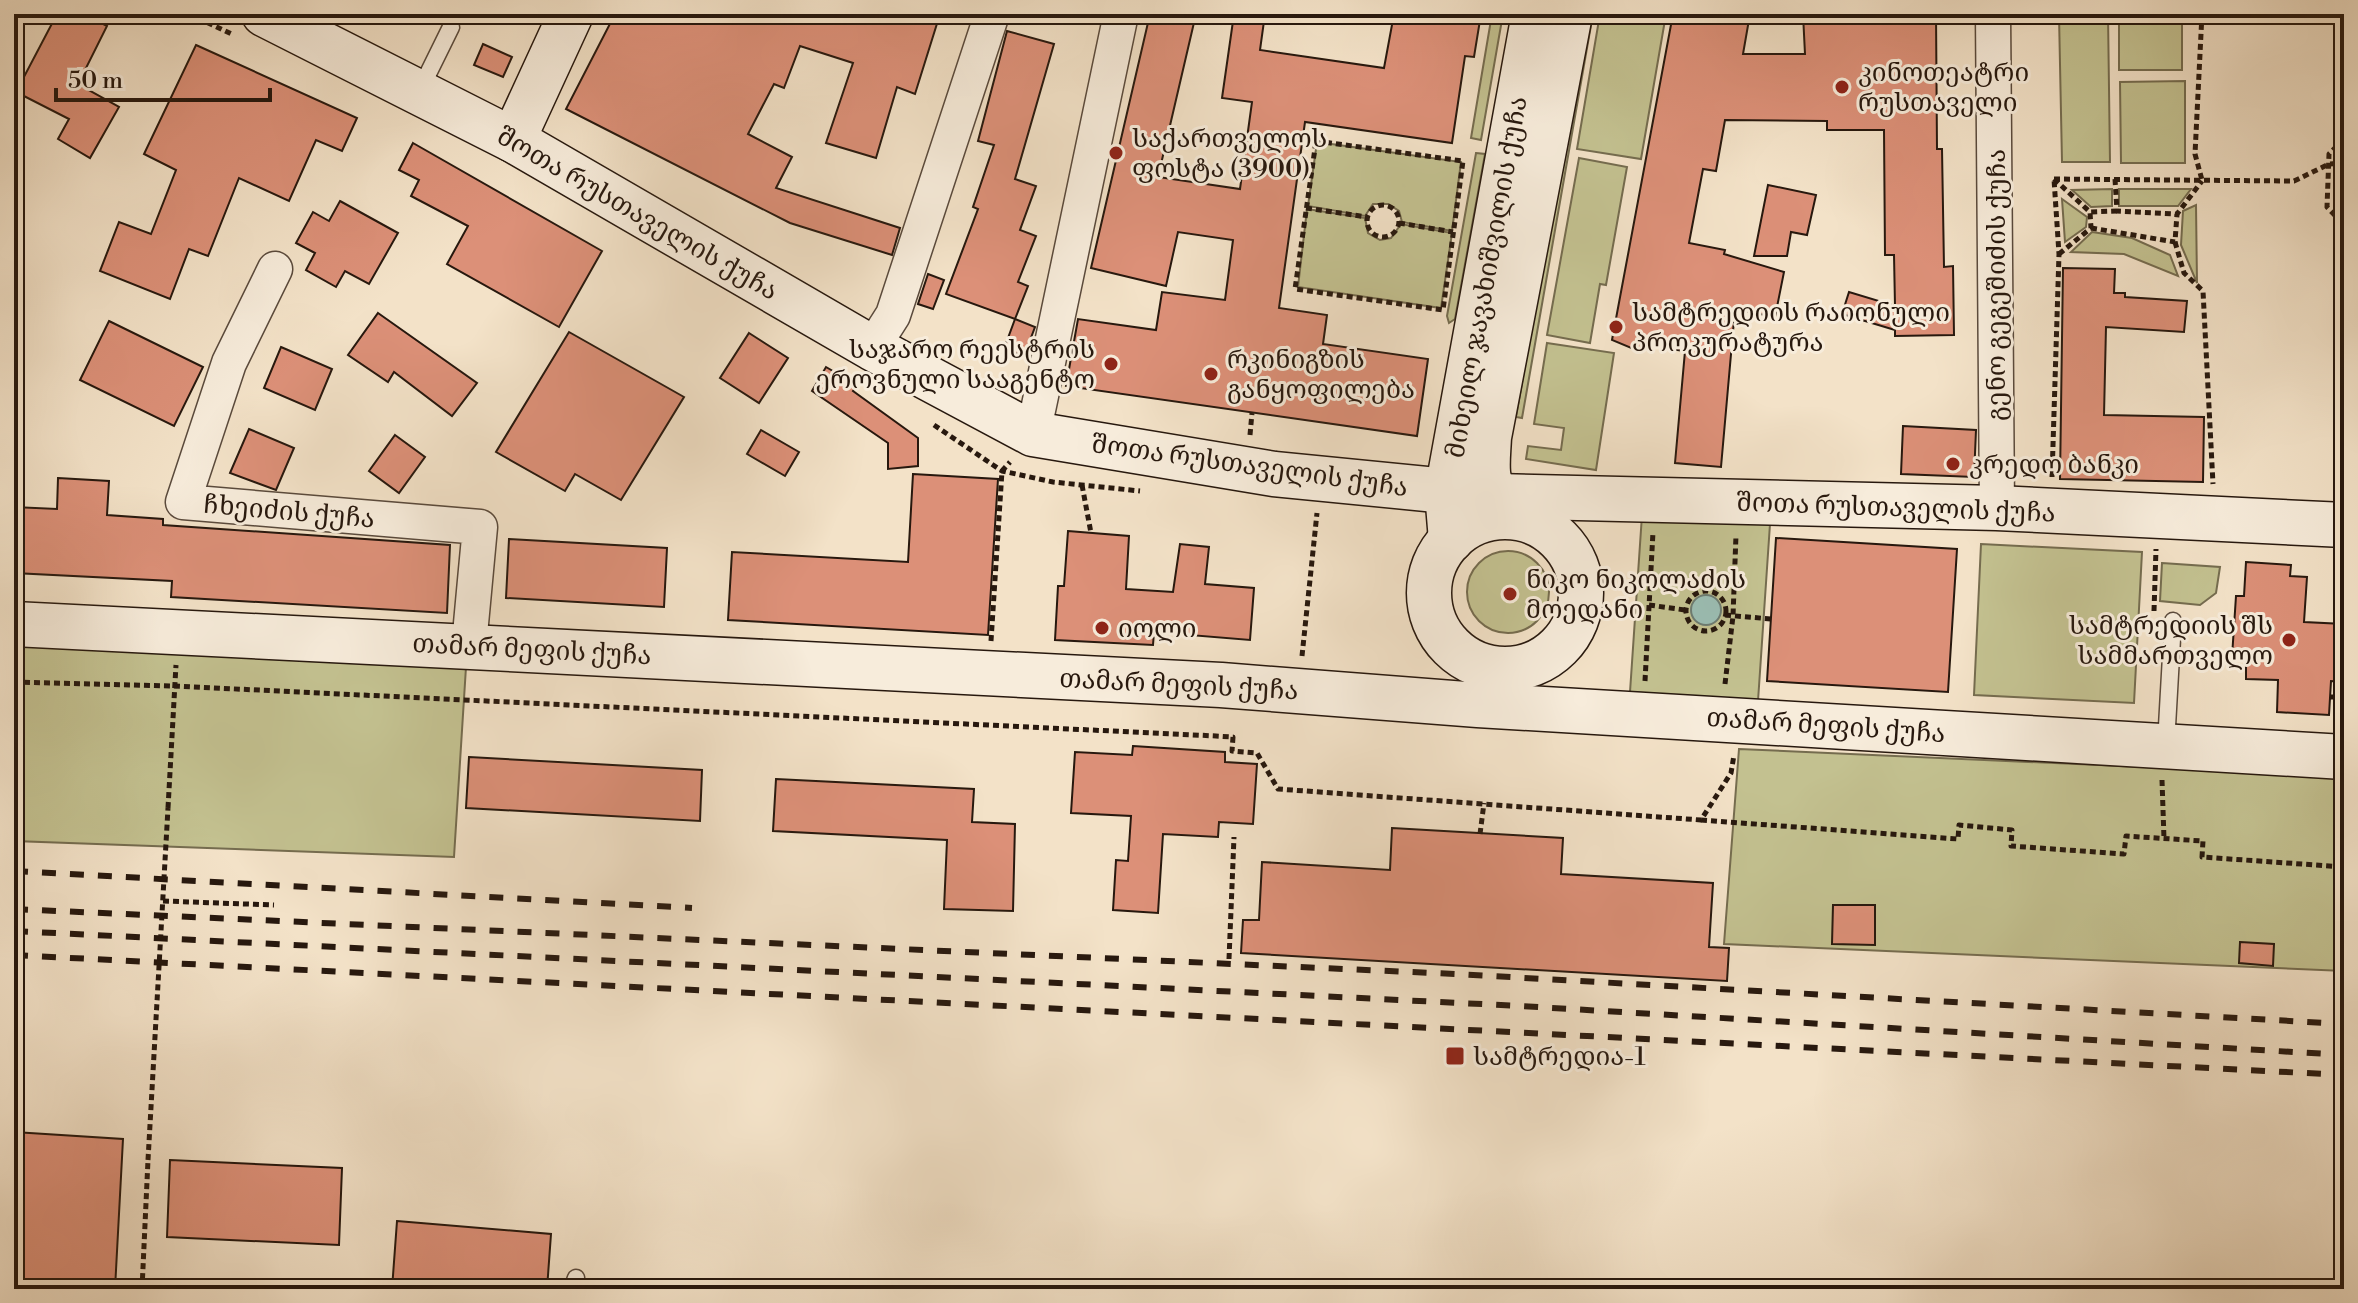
<svg xmlns="http://www.w3.org/2000/svg" width="2358" height="1303" font-family="'Libre Bodoni','Noto Serif Georgian',serif">
	<style>
		.green { fill: #c3c190; stroke: #756c4f; stroke-width: 2 }
		.water { fill: #9bbeb4; stroke: #6d7c72; stroke-width: 2 }
		.building { fill: #dc9078; stroke: #27180e; stroke-width: 2 }
		.lines { fill: none; stroke-linecap: round; stroke-linejoin: round }
		.lane-casing { stroke: #5a4a3c; stroke-width: 19 }
		.street-casing { stroke: #5a4a3c; stroke-width: 37 }
		.secondary-casing { stroke: #27180e; stroke-width: 47 }
		.path { stroke: #27180e; stroke-width: 5; stroke-dasharray: 6 4; stroke-linecap: butt }
		.lane { stroke: #f7ecdb; stroke-width: 16 }
		.street { stroke: #f7ecdb; stroke-width: 34 }
		.secondary { stroke: #f7ecdb; stroke-width: 44 }
		.rail { stroke: #27180e; stroke-width: 6; stroke-dasharray: 14 14; stroke-linecap: butt }
		.path-bridge { stroke: #27180e; stroke-width: 5; stroke-dasharray: 6 4; stroke-linecap: butt }
		.poi-dot { fill: #8f2418; stroke: #f7ecdb; stroke-width: 3 }
		.labels { text-anchor: middle; stroke-width: 6; stroke-linejoin: round; paint-order: stroke }
		.poi-label { font-size: 26px; fill: #27180e; stroke: #f7ecdb; text-anchor: start }
		.street-label { font-size: 26px; fill: #27180e; stroke: #f7ecdb }
	</style>
	<rect width="100%" height="100%" fill="#f3e2c8"/>
	<filter id="stains"><feTurbulence type="fractalNoise" baseFrequency=".0025" numOctaves="4"/><feColorMatrix values="0 0 0 0 .2 0 0 0 0 .09 0 0 0 0 .02 0 0 0 .5 -.17"/></filter>
	<radialGradient id="worn" r=".72"><stop offset=".6" stop-color="#630" stop-opacity="0"/><stop offset="1" stop-color="#630" stop-opacity=".3"/></radialGradient>
	<g class="green">
		<polygon points="1492,14 1503,14 1481,140 1471,138"/>
		<polygon points="1586,14 1593,14 1522,418 1516,417"/>
		<polygon points="1600,14 1633,14 1665,20 1641,159 1577,149"/>
		<polygon points="2108,14 2110,162 2062,162 2059,15"/>
		<rect x="2119" y="18" width="63" height="52"/>
		<polygon points="2185,81 2185,163 2121,163 2120,82"/>
		<polygon points="1317,142 1461,162 1452,231 1402,222 1399,211 1388,204 1373,204 1365,216 1308,206"/>
		<polygon points="1476,153 1485,154 1455,319 1449,323 1447,316"/>
		<polygon points="1579,158 1627,167 1606,285 1600,284 1590,343 1547,335"/>
		<polygon points="2112,189 2112,206 2091,207 2072,190"/>
		<polygon points="2119,189 2191,189 2178,206 2119,206"/>
		<polygon points="2062,199 2087,217 2086,227 2065,242"/>
		<polygon points="2196,205 2197,283 2181,245 2183,211"/>
		<polygon points="1307,209 1365,218 1368,233 1380,240 1391,238 1401,224 1452,233 1441,308 1298,287"/>
		<polygon points="2092,232 2132,238 2170,255 2178,276 2124,254 2071,252"/>
		<polygon points="1547,343 1614,353 1596,470 1526,459 1528,446 1561,450 1564,428 1534,424"/>
		<polygon points="1642,515 1770,524 1758,701 1630,692"/>
		<polygon points="1981,544 2142,552 2134,703 1974,695"/>
		<circle cx="1508" cy="592" r="41"/>
		<polygon points="2162,563 2220,567 2216,593 2200,605 2160,601"/>
		<polygon points="14,642 466,667 454,857 14,841"/>
		<polygon points="1739,749 2344,776 2344,971 1724,944"/>
	</g>
	<circle class="water" cx="1706" cy="610" r="15"/>
	<g class="building">
		<polygon points="57,14 85,14 107,26 78,84 119,107 90,158 58,139 69,119 16,92"/>
		<polygon points="615,14 940,14 915,94 897,87 876,158 826,143 853,63 800,46 784,88 774,84 748,134 792,157 776,188 900,228 892,255 790,223 566,109"/>
		<polygon points="1150,14 1196,14 1158,177 1240,189 1252,102 1222,98 1234,14 1265,14 1260,50 1384,68 1394,14 1481,14 1474,57 1465,56 1452,143 1305,122 1279,308 1327,315 1323,344 1428,359 1417,436 1066,386 1078,319 1156,330 1162,292 1225,300 1233,240 1178,232 1166,286 1091,268"/>
		<polygon points="1673,14 1750,14 1743,54 1805,54 1803,14 1936,14 1937,149 1942,149 1944,267 1953,266 1954,335 1895,336 1895,330 1842,314 1849,292 1895,306 1894,255 1885,255 1884,130 1827,130 1827,121 1725,120 1716,171 1703,169 1689,243 1725,250 1724,254 1784,272 1775,317 1735,309 1721,467 1675,463 1685,351 1646,346 1636,350 1612,340"/>
		<polygon points="1007,31 1054,44 1015,179 1036,186 1020,230 1036,236 1018,282 1028,286 1015,319 946,294 978,209 973,207 994,145 978,141"/>
		<polygon points="483,44 512,57 503,77 474,65"/>
		<polygon points="196,45 357,118 342,151 316,140 289,201 239,178 208,256 189,249 170,299 100,271 119,222 151,234 176,170 144,154"/>
		<polygon points="413,143 602,251 559,327 447,264 468,226 411,196 419,180 399,170"/>
		<polygon points="1768,185 1816,195 1807,235 1791,232 1787,256 1754,256"/>
		<polygon points="340,201 398,233 369,284 345,271 336,287 306,270 315,253 296,243 313,212 329,221"/>
		<polygon points="2063,268 2115,269 2114,293 2125,293 2125,297 2187,301 2184,332 2106,327 2104,415 2204,417 2203,482 2060,479"/>
		<polygon points="928,274 944,280 933,309 918,304"/>
		<polygon points="378,313 477,383 452,416 394,372 388,382 348,355"/>
		<polygon points="1015,319 1035,327 1024,356 1004,349"/>
		<polygon points="109,321 203,367 174,426 80,380"/>
		<polygon points="569,332 684,397 621,500 575,474 565,491 496,452"/>
		<polygon points="749,333 788,358 759,403 720,378"/>
		<polygon points="281,347 332,369 315,410 264,388"/>
		<polygon points="826,367 857,385 853,391 918,438 918,466 888,469 888,443 812,391"/>
		<polygon points="1903,426 1976,430 1974,477 1901,474"/>
		<polygon points="249,429 294,448 276,490 230,473"/>
		<polygon points="761,430 799,452 785,476 747,454"/>
		<polygon points="395,435 425,457 399,493 369,471"/>
		<polygon points="913,474 998,479 988,635 728,620 732,552 908,562"/>
		<polygon points="58,478 109,481 107,515 163,519 163,525 450,545 447,613 171,597 172,581 14,573 14,507 57,509"/>
		<polygon points="1068,531 1129,536 1126,589 1173,592 1180,544 1209,547 1205,584 1254,588 1250,640 1154,632 1153,645 1055,640 1058,586 1064,586"/>
		<polygon points="1776,538 1957,549 1948,692 1767,681"/>
		<polygon points="509,539 667,548 664,607 506,598"/>
		<polygon points="2246,562 2291,565 2290,576 2307,577 2304,622 2344,624 2344,682 2331,681 2329,715 2277,712 2278,680 2246,679 2246,658 2232,657 2236,596 2244,596"/>
		<polygon points="1133,746 1225,752 1225,762 1257,764 1253,824 1219,822 1218,837 1163,834 1158,913 1113,910 1116,860 1128,861 1131,816 1071,813 1075,752 1132,755"/>
		<polygon points="469,757 702,770 700,821 466,808"/>
		<polygon points="776,779 974,789 972,822 1015,824 1013,911 944,909 947,840 773,831"/>
		<polygon points="1392,828 1563,838 1561,874 1713,883 1709,947 1729,948 1727,981 1241,953 1243,920 1259,920 1262,862 1390,870"/>
		<polygon points="1833,905 1875,905 1875,945 1832,944"/>
		<polygon points="2240,942 2274,944 2273,966 2239,963"/>
		<polygon points="14,1132 123,1139 115,1289 14,1289"/>
		<polygon points="170,1160 342,1168 339,1245 167,1237"/>
		<polygon points="397,1221 551,1234 547,1289 392,1289"/>
	</g>
	<g class="lines">
		<g class="lane-casing">
			<g id="lane">
				<polyline points="420,90 451,27"/>
				<polyline points="2166,744 2173,621"/>
				<polyline points="572,1289 576,1278"/>
			</g>
		</g>
		<g class="street-casing">
			<g id="street">
				<polyline points="1993,14 1997,508"/>
				<polyline points="275,269 229,363 183,502 480,527 469,645"/>
				<polyline points="872,348 893,315 992,14"/>
				<polyline points="1033,434 1121,14"/>
			</g>
		</g>
		<g class="secondary-casing">
			<g id="secondary">
				<polyline points="264,14 513,140 872,348 1033,434 1274,474 1497,496 1997,508 2344,525"/>
				<polyline points="513,140 571,14"/>
				<path d="M1517,510c-35,-24 -30,-33 -28,-73l81,-423"/>
				<circle cx="1505" cy="593" r="76"/>
				<polyline points="1451,540 1447,492 1534,14"/>
				<polyline points="14,624 1221,685 1478,705 2344,757"/>
			</g>
		</g>
		<g class="path">
			<polyline points="189,14 234,35"/>
			<polyline points="2202,14 2195,154 2202,180"/>
			<polyline points="2344,139 2329,154 2327,207 2344,225"/>
			<polygon points="1316,141 1463,161 1443,310 1295,289"/>
			<polyline points="2054,179 2294,181 2329,164 2341,163"/>
			<polyline points="2054,179 2090,212 2117,211"/>
			<polyline points="2115,179 2117,211 2177,214 2202,181"/>
			<circle cx="1383" cy="221" r="16"/>
			<polyline points="1306,208 1367,217"/>
			<polyline points="1399,223 1453,232"/>
			<polyline points="2091,228 2175,242 2177,214"/>
			<polyline points="2175,242 2184,273 2203,291 2213,484"/>
			<polyline points="2059,254 2091,228 2090,212"/>
			<polyline points="934,425 1002,471 1053,482 1140,491"/>
			<polyline points="1250,435 1252,413"/>
			<polyline points="2052,477 2059,254 2054,179"/>
			<polyline points="1082,485 1091,533"/>
			<circle cx="1706" cy="611" r="20"/>
			<polyline points="1649,605 1685,610"/>
			<polyline points="2154,611 2156,549"/>
			<polyline points="1725,615 1771,619"/>
			<polyline points="991,641 1002,471 1010,462"/>
			<polyline points="1302,656 1317,513"/>
			<polyline points="1645,681 1653,532"/>
			<polyline points="14,682 174,686 1216,736 1233,737 1232,751 1257,753 1278,789 1701,820 1731,773 1734,755"/>
			<polyline points="1725,684 1733,616 1736,535"/>
			<polyline points="2330,697 2344,697"/>
			<polyline points="2162,780 2164,839"/>
			<polyline points="168,808 176,665"/>
			<polyline points="1701,820 1958,839 1959,825 2012,830 2011,846 2124,854 2126,836 2203,841 2202,857 2344,867"/>
			<polyline points="1480,834 1484,803"/>
			<polyline points="163,901 274,905"/>
			<polyline points="1229,959 1234,837"/>
			<polyline points="142,1289 148,1160"/>
		</g>
		<use href="#lane" class="lane"/>
		<use href="#street" class="street"/>
		<use href="#secondary" class="secondary"/>
		<g class="rail">
			<polyline points="14,871 692,908"/>
			<polyline points="14,909 1455,974 2344,1024"/>
			<polyline points="14,931 1520,1006 2344,1055"/>
			<polyline points="14,955 2344,1075"/>
		</g>
		<polyline class="path-bridge" points="148,1160 168,808"/>
	</g>
	<g class="poi-dot">
		<circle cx="1842" cy="87" r="8"/>
		<circle cx="1116" cy="153" r="8"/>
		<circle cx="1616" cy="327" r="8"/>
		<circle cx="1111" cy="364" r="8"/>
		<circle cx="1211" cy="374" r="8"/>
		<circle cx="1953" cy="464" r="8"/>
		<circle cx="1510" cy="594" r="8"/>
		<circle cx="1102" cy="628" r="8"/>
		<circle cx="2289" cy="640" r="8"/>
		<rect x="1445" y="1046" width="20" height="20" rx="4"/>
	</g>
	<g class="labels">
		<g class="poi-label">
			<text x="1858" y="81">კინოთეატრი<tspan x="1858" dy="30">რუსთაველი</tspan></text>
			<text x="1132" y="147">საქართველოს<tspan x="1132" dy="30">ფოსტა (3900)</tspan></text>
			<text x="1632" y="321">სამტრედიის რაიონული<tspan x="1632" dy="30">პროკურატურა</tspan></text>
			<text x="1095" y="358" text-anchor="end">საჯარო რეესტრის<tspan x="1095" dy="30">ეროვნული სააგენტო</tspan></text>
			<text x="1227" y="368">რკინიგზის<tspan x="1227" dy="30">განყოფილება</tspan></text>
			<text x="1969" y="473">კრედო ბანკი</text>
			<text x="1526" y="588">ნიკო ნიკოლაძის<tspan x="1526" dy="30">მოედანი</tspan></text>
			<text x="2273" y="634" text-anchor="end">სამტრედიის შს<tspan x="2273" dy="30">სამმართველო</tspan></text>
			<text x="1118" y="637">იოლი</text>
			<text x="1473" y="1065">სამტრედია-1</text>
		</g>
		<g class="street-label">
			<text transform="translate(638 213) rotate(30)" y="9">შოთა რუსთაველის ქუჩა</text>
			<text transform="translate(1486 277) rotate(-80)" y="9">მიხეილ ჯავახიშვილის ქუჩა</text>
			<text transform="translate(1996 285) rotate(-90)" y="9">გენო გეგეშიძის ქუჩა</text>
			<text transform="translate(1250 465) rotate(8)" y="9">შოთა რუსთაველის ქუჩა</text>
			<text transform="translate(1896 507) rotate(2)" y="9">შოთა რუსთაველის ქუჩა</text>
			<text transform="translate(289 511) rotate(5)" y="9">ჩხეიძის ქუჩა</text>
			<text transform="translate(532 649) rotate(3)" y="9">თამარ მეფის ქუჩა</text>
			<text transform="translate(1179 684) rotate(3)" y="9">თამარ მეფის ქუჩა</text>
			<text transform="translate(1826 725) rotate(4)" y="9">თამარ მეფის ქუჩა</text>
		</g>
	</g>
	<rect width="2358" height="1303" fill="none" stroke="#f3e2c8" stroke-width="48"/>
	<rect x="16" y="16" width="2326" height="1271" fill="none" stroke="#27180e" stroke-width="4"/>
	<rect x="24" y="24" width="2310" height="1255" fill="none" stroke="#27180e" stroke-width="2"/>
	<path d="M56 88v12h214v-12" fill="none" stroke="#27180e" stroke-width="4"/>
	<text x="68" y="88" font-size="24" fill="#27180e" stroke="#f7ecdb" stroke-width="6" paint-order="stroke">50 m</text>
	<rect width="100%" height="100%" filter="url(#stains)"/>
	<rect width="100%" height="100%" fill="url(#worn)"/>
</svg>
